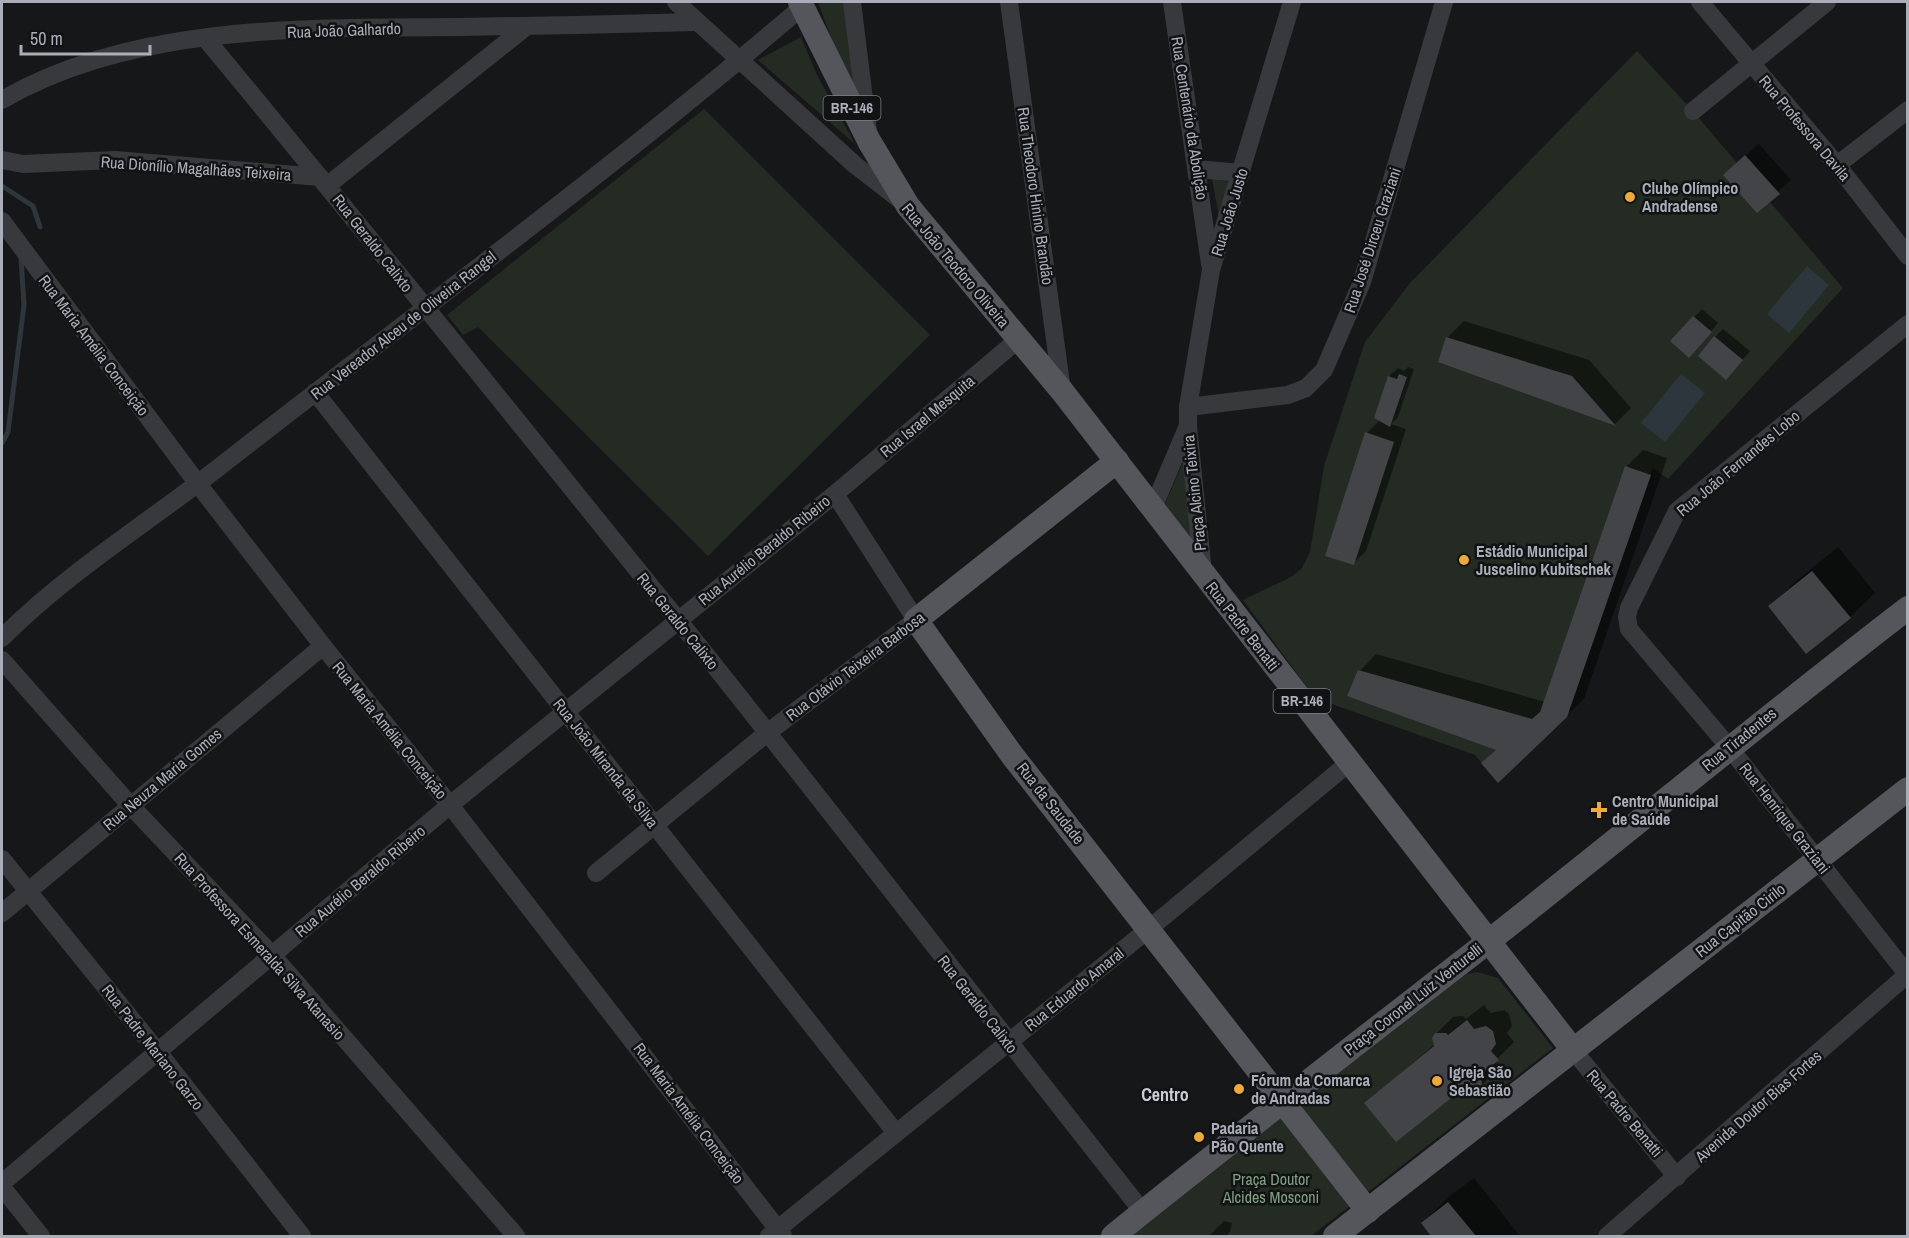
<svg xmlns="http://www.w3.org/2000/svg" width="1909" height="1238" font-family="'Archivo Narrow',sans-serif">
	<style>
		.green { fill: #232b23 }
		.water { fill: #2d363c }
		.shadow { fill: #0007 }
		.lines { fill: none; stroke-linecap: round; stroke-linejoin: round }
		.stream { stroke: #2d363c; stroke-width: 5 }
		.building { fill: #434448 }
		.minor { stroke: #38393d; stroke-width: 18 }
		.major { stroke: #54565c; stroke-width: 24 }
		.poi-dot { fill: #eda93a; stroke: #111213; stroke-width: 2 }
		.labels { text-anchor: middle; stroke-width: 5; stroke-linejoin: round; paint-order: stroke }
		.shield { fill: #111213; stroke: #7b7f86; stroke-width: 1.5 }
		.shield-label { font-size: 15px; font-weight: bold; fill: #a9aeb8 }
		.street-label { font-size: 16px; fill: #a9aeb8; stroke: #111213 }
		.poi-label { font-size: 16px; font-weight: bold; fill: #a9aeb8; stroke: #111213; text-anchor: start }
		.park-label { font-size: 16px; fill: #80a281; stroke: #111213 }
		.neighbourhood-label { font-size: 18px; font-weight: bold; fill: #cacdd4; stroke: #111213 }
	</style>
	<rect width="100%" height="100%" fill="#161718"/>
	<g class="green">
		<polygon points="818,2 844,2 860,99 846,79"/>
		<polygon points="801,37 817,75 855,144 758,60"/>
		<polygon points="1637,51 1693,111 1843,288 1668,479 1653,468 1567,717 1498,783 1475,755 1315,698 1243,600 1291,577 1302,568 1310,552 1324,466 1365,342 1410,283"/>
		<polygon points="704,109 930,335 708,556 478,327 463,335 447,315"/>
		<polygon points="1212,179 1230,182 1219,217"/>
		<polygon points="1185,458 1192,540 1165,504"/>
		<polygon points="1477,972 1498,978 1553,1048 1368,1192 1299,1103 1460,979 1467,974"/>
		<polygon points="1282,1117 1350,1206 1311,1236 1132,1236"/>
	</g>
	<g class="water">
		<polygon points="1807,266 1829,285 1789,333 1767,314"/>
		<polygon points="1681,374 1705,393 1665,442 1641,423"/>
	</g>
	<g class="shadow">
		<polygon points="1759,144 1791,180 1757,211 1737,163"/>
		<polygon points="1702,309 1718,323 1697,348 1672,341"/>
		<polygon points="1464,321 1589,360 1631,408 1615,424 1440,361 1447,338"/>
		<polygon points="1723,329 1750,351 1734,370 1715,337"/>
		<polygon points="1408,367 1414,369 1398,417 1391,424 1406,429 1366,551 1354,563 1367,433 1381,419 1376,417 1389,376 1398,368 1404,371"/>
		<polygon points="1643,450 1667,458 1584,699 1566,716 1497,749 1360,671 1376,654 1545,702 1626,467"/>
		<polygon points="1838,547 1875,593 1850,617 1770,607 1795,582"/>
		<polygon points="1484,1005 1491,1013 1504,1010 1509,1014 1512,1026 1507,1033 1514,1042 1497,1059 1496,1071 1479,1088 1465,1085 1366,1103 1435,1044 1436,1034 1453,1017 1463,1016 1466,1019"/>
		<polygon points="1474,1178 1520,1236 1433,1236 1423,1223 1447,1198"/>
		<polygon points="1224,1221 1232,1223 1230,1232 1226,1236 1209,1236"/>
	</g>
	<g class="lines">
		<g class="stream">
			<polyline points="2,186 33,206 40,227"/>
			<polyline points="2,443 8,432 24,305 21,258"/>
		</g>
	</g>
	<g class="building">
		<polygon points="1745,155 1780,194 1757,213 1723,175"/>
		<polygon points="1693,316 1712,332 1689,358 1670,341"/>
		<polygon points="1714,336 1743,360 1726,380 1698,356"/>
		<polygon points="1446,337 1572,376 1616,426 1438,362"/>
		<polygon points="1399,374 1407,377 1390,427 1374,418 1388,376 1397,379"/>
		<polygon points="1365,432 1394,442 1354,565 1325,556"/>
		<polygon points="1625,466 1651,475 1567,717 1498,783 1481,763 1496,750 1347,696 1358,670 1532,719 1540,712"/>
		<polygon points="1812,571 1851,618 1806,654 1768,606"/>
		<polygon points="1467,1020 1474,1029 1486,1026 1493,1031 1496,1044 1491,1051 1499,1060 1480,1075 1482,1083 1480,1089 1473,1092 1465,1087 1396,1142 1364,1103 1434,1046 1432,1038 1435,1033 1446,1033 1448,1035"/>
		<polygon points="1448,1202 1476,1236 1431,1236 1421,1223"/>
	</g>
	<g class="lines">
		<g class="minor">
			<polyline points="676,2 855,165 899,199"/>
			<polyline points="852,2 868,131"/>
			<polyline points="1009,2 1062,391"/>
			<polyline points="1172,2 1210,264"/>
			<polyline points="1700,2 1837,165 1908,256"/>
			<path d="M205,38c162,195 321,394 481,592 154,192 304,389 457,582"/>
			<path d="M2,100c132,-77 309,-72 458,-73 79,-1 157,-3 236,-5"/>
			<polyline points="1693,111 1827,2"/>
			<polyline points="2,160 23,164 115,160 320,177"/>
			<polyline points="1837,165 1908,110"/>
			<polyline points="1198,169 1240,173"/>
			<polyline points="328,185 527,26"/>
			<polyline points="2,221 198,484 323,646 450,805 783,1236"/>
			<polyline points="315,392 896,1133"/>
			<polyline points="1188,407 1288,395 1306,388 1324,370 1362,282 1444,2"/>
			<polyline points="1153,508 1187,428"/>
			<polyline points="1203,573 1188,426 1188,407 1211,270 1292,2"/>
			<path d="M2,638c68,-68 149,-117 225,-177 192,-150 389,-295 575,-454"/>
			<polyline points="2,660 130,805 272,955 516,1236"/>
			<polyline points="2,859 158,1052 302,1236"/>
			<polyline points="596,873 767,733 916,620 835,494"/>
			<polyline points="2,913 323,646"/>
			<polyline points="1907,974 1729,747 1629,629 1627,617 1629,608 1677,511 1908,324"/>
			<polyline points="1573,1050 1677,1177"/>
			<polyline points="2,1183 450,805 835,494 1019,339"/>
			<polyline points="2,1187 41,1236"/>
			<polyline points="769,1236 1150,928 1350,762"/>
			<polyline points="1607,1236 1908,974"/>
		</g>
		<g class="major">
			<polyline points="800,2 869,141 908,206 1062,391 1573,1050"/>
			<polyline points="1117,461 916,620 1012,755 1368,1211"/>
			<path d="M1113,1236c124,-100 250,-197 376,-295 140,-110 277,-224 419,-333"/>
			<polyline points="1335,1236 1908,789"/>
		</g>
	</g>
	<g class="poi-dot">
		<circle cx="1630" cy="197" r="6"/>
		<circle cx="1464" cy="560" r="6"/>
		<path d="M1596 801h6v6h6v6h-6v6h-6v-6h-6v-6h6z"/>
		<circle cx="1437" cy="1081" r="6"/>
		<circle cx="1239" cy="1089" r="6"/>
		<circle cx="1199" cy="1137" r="6"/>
	</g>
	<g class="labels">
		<g class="shield">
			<rect x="823.5" y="96" width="57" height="24" rx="4.5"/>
			<rect x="1273.5" y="689" width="57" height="24" rx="4.5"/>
		</g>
		<g class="shield-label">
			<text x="852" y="113">BR-146</text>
			<text x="1302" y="706">BR-146</text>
		</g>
		<g class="street-label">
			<text transform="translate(344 30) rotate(-2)" y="6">Rua João Galhardo</text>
			<text transform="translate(1190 118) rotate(81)" y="6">Rua Centenário da Abolição</text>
			<text transform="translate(1805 128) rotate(50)" y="6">Rua Professora Davila</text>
			<text transform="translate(196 168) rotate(4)" y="6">Rua Dionílio Magalhães Teixeira</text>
			<text transform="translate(1036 196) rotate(82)" y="6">Rua Theodoro Hinino Brandão</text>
			<text transform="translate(1229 212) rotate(-73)" y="6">Rua João Justo</text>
			<text transform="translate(1372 240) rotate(-72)" y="6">Rua José Dirceu Graziani</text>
			<text transform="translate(373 243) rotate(52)" y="6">Rua Geraldo Calixto</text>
			<text transform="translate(956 265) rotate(50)" y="6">Rua João Teodoro Oliveira</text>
			<text transform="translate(403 325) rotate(-38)" y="6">Rua Vereador Alceu de Oliveira Rangel</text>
			<text transform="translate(94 345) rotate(53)" y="6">Rua Maria Amélia Conceição</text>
			<text transform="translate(927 416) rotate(-40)" y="6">Rua Israel Mesquita</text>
			<text transform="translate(1738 463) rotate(-40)" y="6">Rua João Fernandes Lobo</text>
			<text transform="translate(1194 493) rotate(-96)" y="6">Praça Alcino Teixira</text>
			<text transform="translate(764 550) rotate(-39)" y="6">Rua Aurélio Beraldo Ribeiro</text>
			<text transform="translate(678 621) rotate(51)" y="6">Rua Geraldo Calixto</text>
			<text transform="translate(1243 626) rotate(52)" y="6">Rua Padre Benatti</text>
			<text transform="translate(855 666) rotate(-37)" y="6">Rua Otávio Teixeira Barbosa</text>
			<text transform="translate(390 730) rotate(51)" y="6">Rua Maria Amélia Conceição</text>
			<text transform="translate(1739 739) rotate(-39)" y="6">Rua Tiradentes</text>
			<text transform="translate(606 763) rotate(52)" y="6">Rua João Miranda da Silva</text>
			<text transform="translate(162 779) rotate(-40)" y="6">Rua Neuza Maria Gomes</text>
			<text transform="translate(1051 803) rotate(52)" y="6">Rua da Saudade</text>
			<text transform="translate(1785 818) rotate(52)" y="6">Rua Henrique Graziani</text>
			<text transform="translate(360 881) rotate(-40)" y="6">Rua Aurélio Beraldo Ribeiro</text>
			<text transform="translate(1740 920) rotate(-38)" y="6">Rua Capitão Cirilo</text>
			<text transform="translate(260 946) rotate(48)" y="6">Rua Professora Esmeralda Silva Atanasio</text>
			<text transform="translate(1074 989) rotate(-39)" y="6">Rua Eduardo Amaral</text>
			<text transform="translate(1413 999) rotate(-38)" y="6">Praça Coronel Luiz Venturelli</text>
			<text transform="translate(978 1004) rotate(52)" y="6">Rua Geraldo Calixto</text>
			<text transform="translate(153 1047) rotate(52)" y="6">Rua Padre Mariano Garzo</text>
			<text transform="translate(1758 1106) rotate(-41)" y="6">Avenida Doutor Bias Fortes</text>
			<text transform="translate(689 1113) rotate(53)" y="6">Rua Maria Amélia Conceição</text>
			<text transform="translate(1625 1113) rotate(50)" y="6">Rua Padre Benatti</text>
		</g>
		<g class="poi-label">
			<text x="1642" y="194">Clube Olímpico<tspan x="1642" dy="18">Andradense</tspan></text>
			<text x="1476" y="557">Estádio Municipal<tspan x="1476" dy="18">Juscelino Kubitschek</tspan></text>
			<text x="1612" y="807">Centro Municipal<tspan x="1612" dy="18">de Saúde</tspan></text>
			<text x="1449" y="1078">Igreja São<tspan x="1449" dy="18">Sebastião</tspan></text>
			<text x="1251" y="1086">Fórum da Comarca<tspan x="1251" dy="18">de Andradas</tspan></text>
			<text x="1211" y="1134">Padaria<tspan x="1211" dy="18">Pão Quente</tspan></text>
		</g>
		<g class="park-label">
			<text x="1271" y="1185">Praça Doutor<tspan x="1271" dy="18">Alcides Mosconi</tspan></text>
		</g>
		<g class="neighbourhood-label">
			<text x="1165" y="1101">Centro</text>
		</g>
	</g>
	<rect width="1909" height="1238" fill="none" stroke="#a9aeb8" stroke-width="6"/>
	<path d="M21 45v9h129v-9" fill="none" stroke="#a9aeb8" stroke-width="3"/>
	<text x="30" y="45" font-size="18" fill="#a9aeb8" stroke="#111213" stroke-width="4.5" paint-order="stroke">50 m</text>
</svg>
